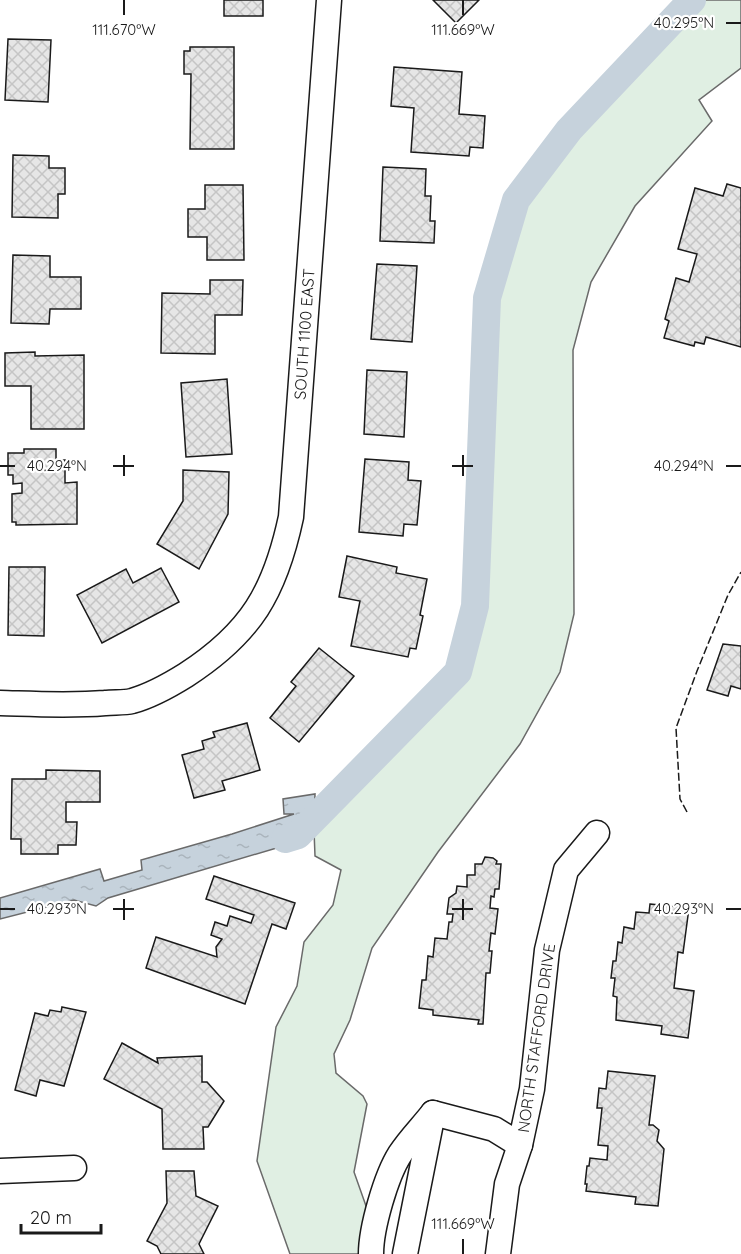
<svg xmlns="http://www.w3.org/2000/svg" width="741" height="1254" font-family="Quicksand,sans-serif">
	<style>
		.green { fill: #e0efe3; stroke: #6a6a6a; stroke-width: 1.5 }
		.water { fill: url(#water-ripples); stroke: #6a6a6a; stroke-width: 1.5 }
		.lines { fill: none; stroke-linecap: round; stroke-linejoin: round }
		.canal { stroke: #c6d2dc; stroke-width: 28 }
		.building { fill: url(#building-cross-hatch); stroke: #1a1a1a; stroke-width: 1.5 }
		.minor-casing { stroke: #1a1a1a; stroke-width: 27 }
		.minor { stroke: #fff; stroke-width: 24 }
		.fence { stroke: #1a1a1a; stroke-width: 1.5; stroke-dasharray: 8 3; stroke-linecap: butt }
		.ticks { fill: none; stroke: #1a1a1a; stroke-width: 2 }
		.labels { text-anchor: middle; stroke-width: 4.5; stroke-linejoin: round; paint-order: stroke }
		.street-label { font-size: 16px; fill: #1a1a1a; stroke: #fff }
		.ticks-label { font-size: 15px; text-anchor: middle; fill: #1a1a1a; stroke: #fff; stroke-width: 4.5; stroke-linejoin: round; paint-order: stroke }
	</style>
	<defs>
		<pattern id="water-ripples" width="26" height="14" patternUnits="userSpaceOnUse" patternTransform="scale(1.5)"><rect width="26" height="14" fill="#c6d2dc"/><path d="M2 4q2-2 4 0t4 0M15 11q2-2 4 0t4 0" fill="none" stroke="#aab4bc"/></pattern>
		<pattern id="building-cross-hatch" width="8" height="8" patternUnits="userSpaceOnUse" patternTransform="scale(1.5)"><rect width="8" height="8" fill="#e6e6e6"/><path d="M0 0l8 8M0 8l8-8" fill="none" stroke="#c5c5c5"/></pattern>
	</defs>
	<rect width="100%" height="100%" fill="#fff"/>
	<polygon class="green" points="702,0 741,0 741,68 699,100 712,121 635,206 591,282 573,350 574,614 560,672 520,744 438,852 372,948 350,1020 334,1054 336,1073 363,1096 367,1104 354,1172 383,1254 290,1254 257,1161 276,1027 297,986 304,942 333,905 341,870 315,856 314,830 447,695 476,637 495,302 521,211 553,160 645,59"/>
	<polygon class="water" points="315,794 314,830 290,844 108,898 96,906 74,900 0,919 0,898 100,869 104,881 142,870 141,860 232,834 294,814 284,814 283,799"/>
	<g class="lines">
		<polyline class="canal" points="285,839 298,835 458,672 475,606 487,298 516,200 569,130 692,0"/>
	</g>
	<g class="building">
		<rect x="224" y="0" width="39" height="16"/>
		<polygon points="433,0 479,0 456,23"/>
		<polygon points="8,39 51,40 48,102 5,100"/>
		<polygon points="190,47 234,47 234,149 190,149 191,74 184,74 184,51 190,51"/>
		<polygon points="394,67 462,72 459,114 485,116 483,148 470,147 469,156 411,152 414,108 391,106"/>
		<polygon points="13,155 49,156 49,168 65,168 65,194 58,194 58,218 12,217"/>
		<polygon points="383,167 426,169 425,196 431,196 430,221 435,221 434,243 380,241"/>
		<polygon points="727,184 741,188 741,347 706,337 704,344 695,342 694,346 664,338 669,321 665,319 676,278 689,282 697,254 678,249 695,188 723,196"/>
		<polygon points="205,185 243,185 244,260 207,260 207,237 188,237 188,209 205,209"/>
		<polygon points="13,255 50,256 50,277 81,277 81,309 50,309 49,324 11,323"/>
		<polygon points="377,264 417,266 412,342 371,339"/>
		<polygon points="210,280 243,280 242,315 215,315 215,354 161,353 162,293 210,294"/>
		<polygon points="35,352 35,356 84,355 84,429 31,429 31,386 5,386 5,353"/>
		<polygon points="367,370 407,372 404,437 364,434"/>
		<polygon points="227,379 232,454 186,457 181,383"/>
		<polygon points="24,449 56,449 56,460 65,460 65,483 77,482 77,524 16,525 16,522 12,522 12,494 22,493 22,483 13,484 13,475 8,475 8,453 24,453"/>
		<polygon points="365,459 409,462 408,480 421,481 417,525 404,524 403,536 359,532"/>
		<polygon points="183,470 229,472 228,514 199,569 157,544 183,501"/>
		<polygon points="347,556 397,567 396,573 427,579 420,615 423,616 416,649 410,648 408,657 351,646 360,601 339,597"/>
		<polygon points="9,567 45,567 44,636 8,635"/>
		<polygon points="161,568 179,602 102,643 77,595 126,569 133,583"/>
		<polygon points="723,644 741,646 741,689 731,686 728,696 707,690"/>
		<polygon points="319,648 354,676 299,742 270,718 296,686 291,682"/>
		<polygon points="247,723 260,770 222,781 225,790 194,798 182,755 204,749 202,741 215,737 213,732"/>
		<polygon points="46,770 100,771 100,802 66,802 66,822 77,822 76,845 58,845 58,854 21,854 21,839 11,839 12,779 46,779"/>
		<polygon points="485,857 493,858 497,861 496,864 501,864 499,889 495,889 494,897 491,896 490,908 498,909 495,934 491,933 489,951 492,951 490,973 486,973 483,1024 478,1024 479,1020 433,1015 433,1010 419,1008 422,980 426,980 428,956 433,957 435,938 447,939 449,922 452,922 453,914 447,914 449,898 456,893 457,886 467,887 467,875 475,875 475,864 482,864"/>
		<polygon points="214,876 295,903 286,929 272,924 245,1004 146,968 156,937 217,957 216,947 222,939 211,935 215,922 227,926 230,916 251,923 254,915 206,899"/>
		<polygon points="650,904 689,908 683,953 678,952 674,988 694,991 688,1038 661,1034 662,1026 616,1020 617,997 613,996 615,978 611,978 613,961 616,961 618,942 622,943 624,927 634,929 636,912 649,913"/>
		<polygon points="62,1007 86,1012 64,1086 40,1080 36,1096 15,1090 35,1013 48,1016 50,1010 61,1012"/>
		<polygon points="122,1043 158,1063 157,1058 202,1056 202,1082 207,1082 224,1101 208,1127 203,1127 204,1149 163,1149 162,1109 104,1079"/>
		<polygon points="608,1071 655,1076 649,1125 653,1125 659,1130 657,1141 664,1149 658,1206 635,1204 636,1197 586,1191 587,1184 585,1184 587,1166 589,1166 590,1158 607,1160 608,1146 598,1145 602,1108 597,1108 599,1088 606,1089"/>
		<polygon points="166,1171 194,1171 196,1196 218,1206 199,1244 204,1254 161,1254 157,1246 147,1241 167,1203"/>
	</g>
	<g class="lines">
		<g class="minor-casing">
			<g id="minor">
				<path d="M0,703c35,1 70,3 105,0 9,-1 19,0 27,-2 18,-5 38,-16 54,-26 65,-42 89,-83 105,-158l38,-517"/>
				<polyline points="433,1113 494,1129 520,1145"/>
				<polyline points="0,1171 74,1168"/>
				<path d="M371,1254c0,-26 15,-78 29,-100 9,-14 22,-27 33,-41"/>
				<polyline points="405,1254 432,1118"/>
				<polyline points="498,1254 507,1184 520,1145 532,1089 547,950 566,870 597,833"/>
			</g>
		</g>
		<use href="#minor" class="minor"/>
		<polyline class="fence" points="687,812 680,799 676,728 697,671 728,595 741,572"/>
	</g>
	<path class="ticks" d="M124,0v15M463,0v15M726,23h15M124,455v21M463,455v21M0,466h15M113,466h21M452,466h21M726,466h15M124,899v21M463,899v21M0,909h15M113,909h21M452,909h21M726,909h15M463,1239v15"/>
	<g class="labels">
		<g class="street-label">
			<text transform="translate(304 334) rotate(-86)" y="6">SOUTH 1100 EAST</text>
			<text transform="translate(536 1038) rotate(-82)" y="6">NORTH STAFFORD DRIVE</text>
		</g>
	</g>
	<g class="ticks-label">
		<text x="684" y="28">40.295°N</text>
		<text x="124" y="35">111.670°W</text>
		<text x="463" y="35">111.669°W</text>
		<text x="57" y="471">40.294°N</text>
		<text x="684" y="471">40.294°N</text>
		<text x="57" y="914">40.293°N</text>
		<text x="684" y="914">40.293°N</text>
		<text x="463" y="1229">111.669°W</text>
	</g>
	<path d="M21 1224v9h80v-9" fill="none" stroke="#1a1a1a" stroke-width="3"/>
	<text x="30" y="1224" font-size="18" fill="#1a1a1a" stroke="#ffffff" stroke-width="4.5" paint-order="stroke">20 m</text>
</svg>
